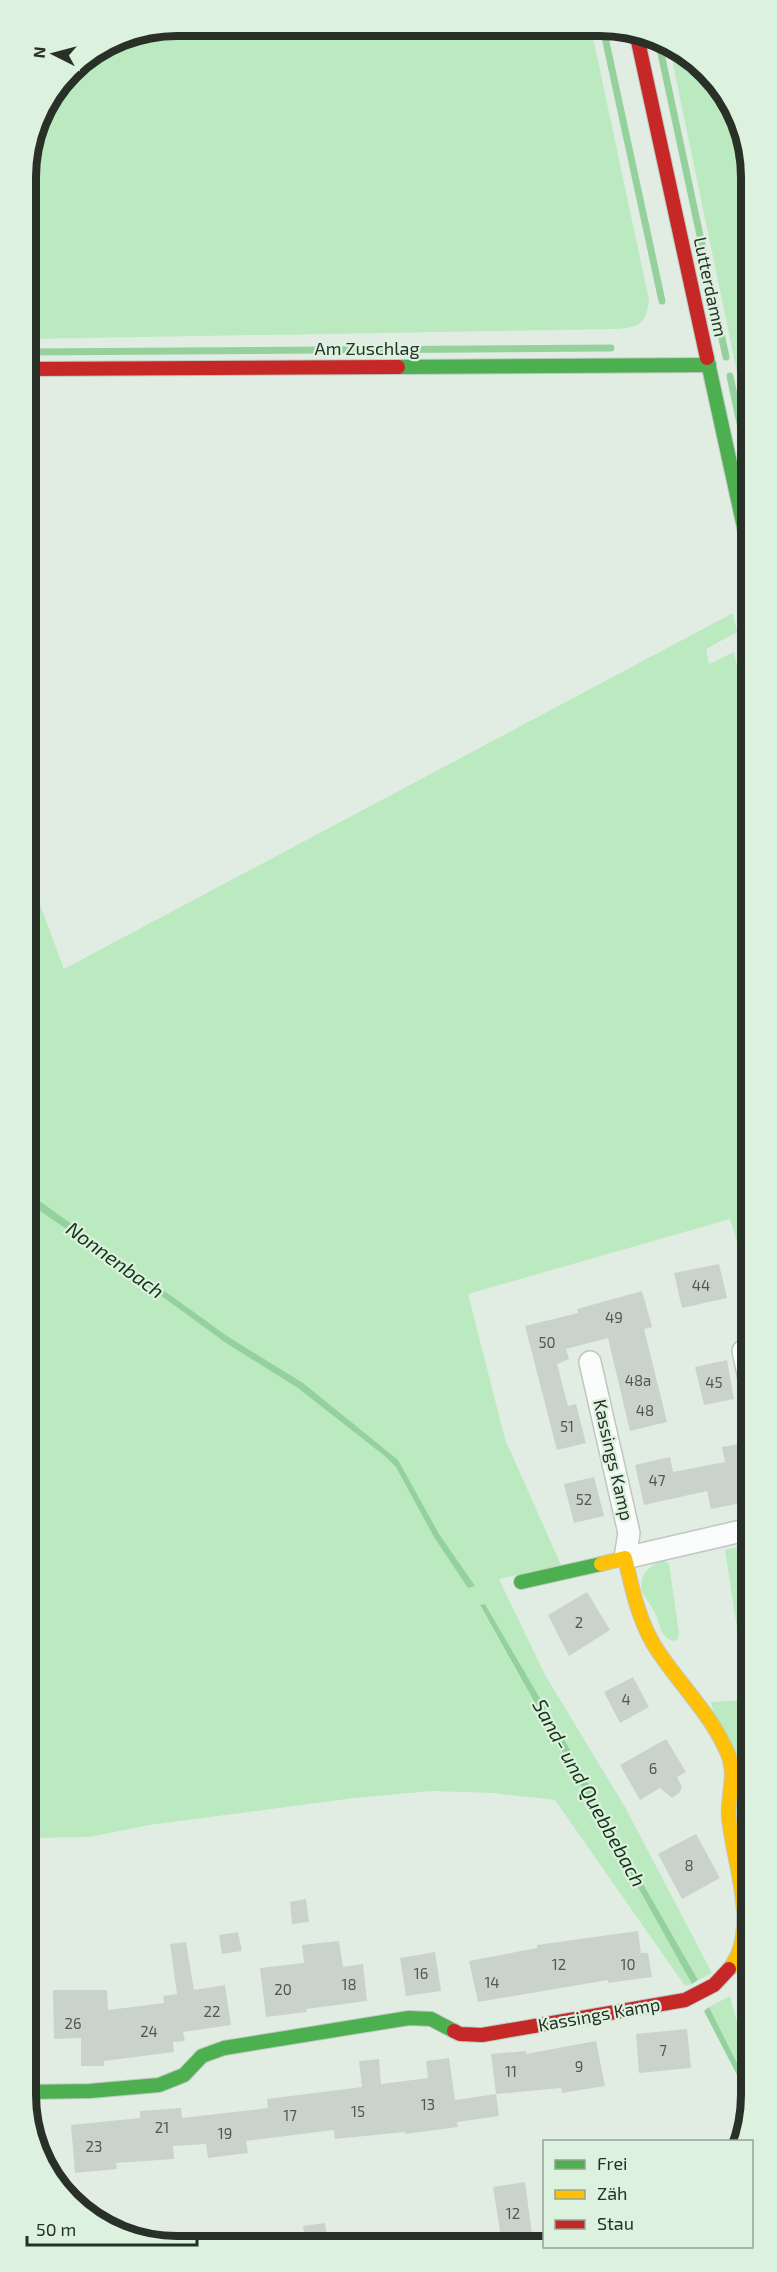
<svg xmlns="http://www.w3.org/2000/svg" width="777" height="2272" font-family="'Exo 2',sans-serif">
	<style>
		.green { fill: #bbeac0 }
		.water { fill: #95d19c }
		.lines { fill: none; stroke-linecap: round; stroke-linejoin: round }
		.stream { stroke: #95d19c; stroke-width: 7 }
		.building { fill: #cad3cb }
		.street-casing { stroke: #bfc8bf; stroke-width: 24 }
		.fast-casing { stroke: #bfc8bf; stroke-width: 16 }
		.slow-casing { stroke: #bfc8bf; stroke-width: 16 }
		.jam-casing { stroke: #bfc8bf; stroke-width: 16 }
		.street { stroke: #fafcfb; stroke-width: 21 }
		.fast { stroke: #4caf50; stroke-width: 14 }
		.slow { stroke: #ffc107; stroke-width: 14 }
		.jam { stroke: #c62828; stroke-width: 14 }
		.labels { text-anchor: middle; stroke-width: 4.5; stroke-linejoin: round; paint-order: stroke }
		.number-label { font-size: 15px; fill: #505951 }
		.street-label { font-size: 18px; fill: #283028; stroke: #dcf2de }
		.water-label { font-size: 20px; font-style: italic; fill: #133418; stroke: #dcf2de }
		.rim { fill: none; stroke: #283028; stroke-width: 8 }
	</style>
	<rect width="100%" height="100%" fill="#e1ede2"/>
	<g class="green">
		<path d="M177,26l414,2 58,272c-3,24 -9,27 -32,29l-591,10v-172l15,-57 36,-47 42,-26z"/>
		<polygon points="670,50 707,70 749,147 749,430"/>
		<polygon points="733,613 737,632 706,649 709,664 734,652 749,723 750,1259 743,1261 730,1219 468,1294 505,1439 561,1565 499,1579 545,1675 625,1807 712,1973 698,1980 618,1840 572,1753 485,1604 480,1606 692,1984 685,1986 555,1800 493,1793 432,1791 354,1798 149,1825 89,1837 28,1838 27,869 64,969"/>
		<polygon points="750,1544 751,1874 711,1702 748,1700 725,1550"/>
		<path d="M662,1561l5,1 2,2 10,70 -1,5 -3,2c-15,-2 -14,-16 -20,-28 -3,-7 -9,-13 -12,-20 -6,-15 5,-28 19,-32z"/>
		<polygon points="730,1996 747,2060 751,2059 751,2091 709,2007"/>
	</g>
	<g class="water">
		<polygon points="27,1192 227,1336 303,1383 398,1460 439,1534 475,1586 468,1588 434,1537 396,1467 386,1457 298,1388 226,1343 119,1265 27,1202"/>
		<polygon points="485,1604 572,1753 618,1840 698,1980 692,1984 480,1605"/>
		<polygon points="709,2007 744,2077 751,2076 751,2081 747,2082 751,2091 751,2102 704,2011"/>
	</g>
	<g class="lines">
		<g class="stream">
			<polyline points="603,28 662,301"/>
			<polyline points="659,44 726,357"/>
			<polyline points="26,352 611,348"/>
			<polyline points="730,376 749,466"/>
		</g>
	</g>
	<g class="building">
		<polygon points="719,1264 727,1298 682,1308 674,1273"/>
		<polygon points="642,1291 652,1327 644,1329 667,1422 630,1431 608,1338 566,1349 569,1359 557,1364 568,1406 576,1404 586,1443 557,1450 525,1326 578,1313 577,1309"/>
		<polygon points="727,1360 734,1399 704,1405 695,1367"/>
		<polygon points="746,1443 750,1467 740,1469 746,1502 711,1509 707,1491 644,1505 635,1465 670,1457 673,1472 725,1462 722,1447"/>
		<polygon points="594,1477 604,1516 574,1523 564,1484"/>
		<polygon points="587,1592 610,1630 569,1656 548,1615"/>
		<polygon points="633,1677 649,1707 620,1723 604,1692"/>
		<polygon points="666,1739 686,1772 677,1777 682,1787 679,1793 672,1798 660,1788 640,1800 620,1765"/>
		<polygon points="696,1834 720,1878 682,1899 658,1854"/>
		<polygon points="306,1899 309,1922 292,1924 290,1902"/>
		<polygon points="638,1931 641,1953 648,1953 652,1977 608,1983 608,1980 478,2002 469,1961 537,1948 537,1945"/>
		<polygon points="238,1932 242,1951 222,1954 219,1935"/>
		<polygon points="339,1941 343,1967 363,1964 367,2001 306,2009 307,2012 266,2017 260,1968 304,1963 302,1945"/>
		<polygon points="186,1942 194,1990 225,1985 231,2025 183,2032 185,2041 173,2042 174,2052 104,2061 104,2066 81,2066 81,2038 54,2039 53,1990 107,1990 108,2010 164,2003 163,1996 177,1994 170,1944"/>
		<polygon points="435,1952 441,1991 406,1996 400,1958"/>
		<polygon points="687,2029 691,2068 639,2073 636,2034"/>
		<polygon points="596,2041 605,2086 562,2093 561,2088 496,2094 491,2054 526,2051 526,2054"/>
		<polygon points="449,2058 455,2100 496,2094 499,2116 457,2122 458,2127 405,2134 405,2132 335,2139 334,2130 246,2141 248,2153 208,2158 206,2144 173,2146 174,2159 116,2163 117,2169 75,2173 71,2125 140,2118 140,2111 181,2108 182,2118 268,2108 267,2099 362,2087 359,2061 379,2059 381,2084 428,2078 426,2061"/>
		<polygon points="525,2182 533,2241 502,2244 493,2187"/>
		<polygon points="325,2223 328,2244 306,2244 303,2226"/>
	</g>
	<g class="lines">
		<g class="street-casing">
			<g id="street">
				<polyline points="743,1351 750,1383"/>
				<polyline points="590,1362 629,1533 625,1558 750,1529"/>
			</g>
		</g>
		<g class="fast-casing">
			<g id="fast">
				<polyline points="707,358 749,550"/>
				<polyline points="398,367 709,365"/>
				<polyline points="521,1582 601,1564"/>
				<polyline points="28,2092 90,2091 159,2085 184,2075 202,2056 224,2048 409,2018 431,2019 454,2031"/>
			</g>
		</g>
		<g class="slow-casing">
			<path id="slow" d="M601,1564l24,-6c7,30 13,60 29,87 23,37 57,68 74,109 9,22 -1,42 1,64 4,44 32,113 0,151"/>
		</g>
		<g class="jam-casing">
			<g id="jam">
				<polyline points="636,32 707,358"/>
				<polyline points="26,369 398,367"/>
				<polyline points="454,2031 460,2034 482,2035 685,2000 714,1985 729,1969"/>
			</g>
		</g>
		<use href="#street" class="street"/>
		<use href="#fast" class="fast"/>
		<use href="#slow" class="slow"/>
		<use href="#jam" class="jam"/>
	</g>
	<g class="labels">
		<g class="number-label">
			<text x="701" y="1291">44</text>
			<text x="614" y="1323">49</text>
			<text x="547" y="1348">50</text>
			<text x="638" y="1386">48a</text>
			<text x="714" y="1388">45</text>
			<text x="645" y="1416">48</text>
			<text x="567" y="1432">51</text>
			<text x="657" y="1486">47</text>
			<text x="584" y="1505">52</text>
			<text x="579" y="1628">2</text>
			<text x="626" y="1705">4</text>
			<text x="653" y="1774">6</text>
			<text x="689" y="1871">8</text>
			<text x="559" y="1970">12</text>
			<text x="628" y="1970">10</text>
			<text x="421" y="1979">16</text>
			<text x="492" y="1988">14</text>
			<text x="349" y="1990">18</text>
			<text x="283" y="1995">20</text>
			<text x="212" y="2017">22</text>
			<text x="73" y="2029">26</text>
			<text x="149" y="2037">24</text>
			<text x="663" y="2056">7</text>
			<text x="579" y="2072">9</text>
			<text x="511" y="2077">11</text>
			<text x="428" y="2110">13</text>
			<text x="358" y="2117">15</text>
			<text x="290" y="2121">17</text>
			<text x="162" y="2133">21</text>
			<text x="225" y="2139">19</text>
			<text x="94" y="2152">23</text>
			<text x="513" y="2219">12</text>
		</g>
		<g class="street-label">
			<text transform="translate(710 287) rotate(78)" y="6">Lutterdamm</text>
			<text x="367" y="355">Am Zuschlag</text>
			<text transform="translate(613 1460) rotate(77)" y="6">Kassings Kamp</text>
			<text transform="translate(599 2015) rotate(-10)" y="6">Kassings Kamp</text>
		</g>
		<g class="water-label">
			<text transform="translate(115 1260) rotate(36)" y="7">Nonnenbach</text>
			<text transform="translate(589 1793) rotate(61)" y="7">Sand- und Quebbebach</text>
		</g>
	</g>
	<path d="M0 0H777V2272H0ZM177 36H600A141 141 0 0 1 741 177V2095A141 141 0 0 1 600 2236H177A141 141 0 0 1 36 2095V177A141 141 0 0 1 177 36Z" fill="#dcf2de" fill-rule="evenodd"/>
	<path class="rim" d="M177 36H600A141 141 0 0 1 741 177V2095A141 141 0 0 1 600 2236H177A141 141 0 0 1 36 2095V177A141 141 0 0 1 177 36Z"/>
	<rect x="543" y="2140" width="210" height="108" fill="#dcf2de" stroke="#94a495" stroke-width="1.5"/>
	<rect x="555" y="2160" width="30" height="9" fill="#4caf50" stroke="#94a495" stroke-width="1.5"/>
	<text x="597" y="2170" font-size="18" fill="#283028">Frei</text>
	<rect x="555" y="2190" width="30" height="9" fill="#ffc107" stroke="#94a495" stroke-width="1.5"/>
	<text x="597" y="2200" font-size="18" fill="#283028">Zäh</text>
	<rect x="555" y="2220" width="30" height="9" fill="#c62828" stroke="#94a495" stroke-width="1.5"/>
	<text x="597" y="2230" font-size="18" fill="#283028">Stau</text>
	<g transform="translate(54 54) rotate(276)" stroke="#dcf2de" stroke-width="4.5" paint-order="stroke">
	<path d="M0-4.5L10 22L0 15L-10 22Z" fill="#283028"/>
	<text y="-9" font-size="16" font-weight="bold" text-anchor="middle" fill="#283028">N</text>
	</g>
	<path d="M27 2236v9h170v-9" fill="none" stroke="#283028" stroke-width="3"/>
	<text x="36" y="2236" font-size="18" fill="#283028" stroke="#dcf2de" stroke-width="4.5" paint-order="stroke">50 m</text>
</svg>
